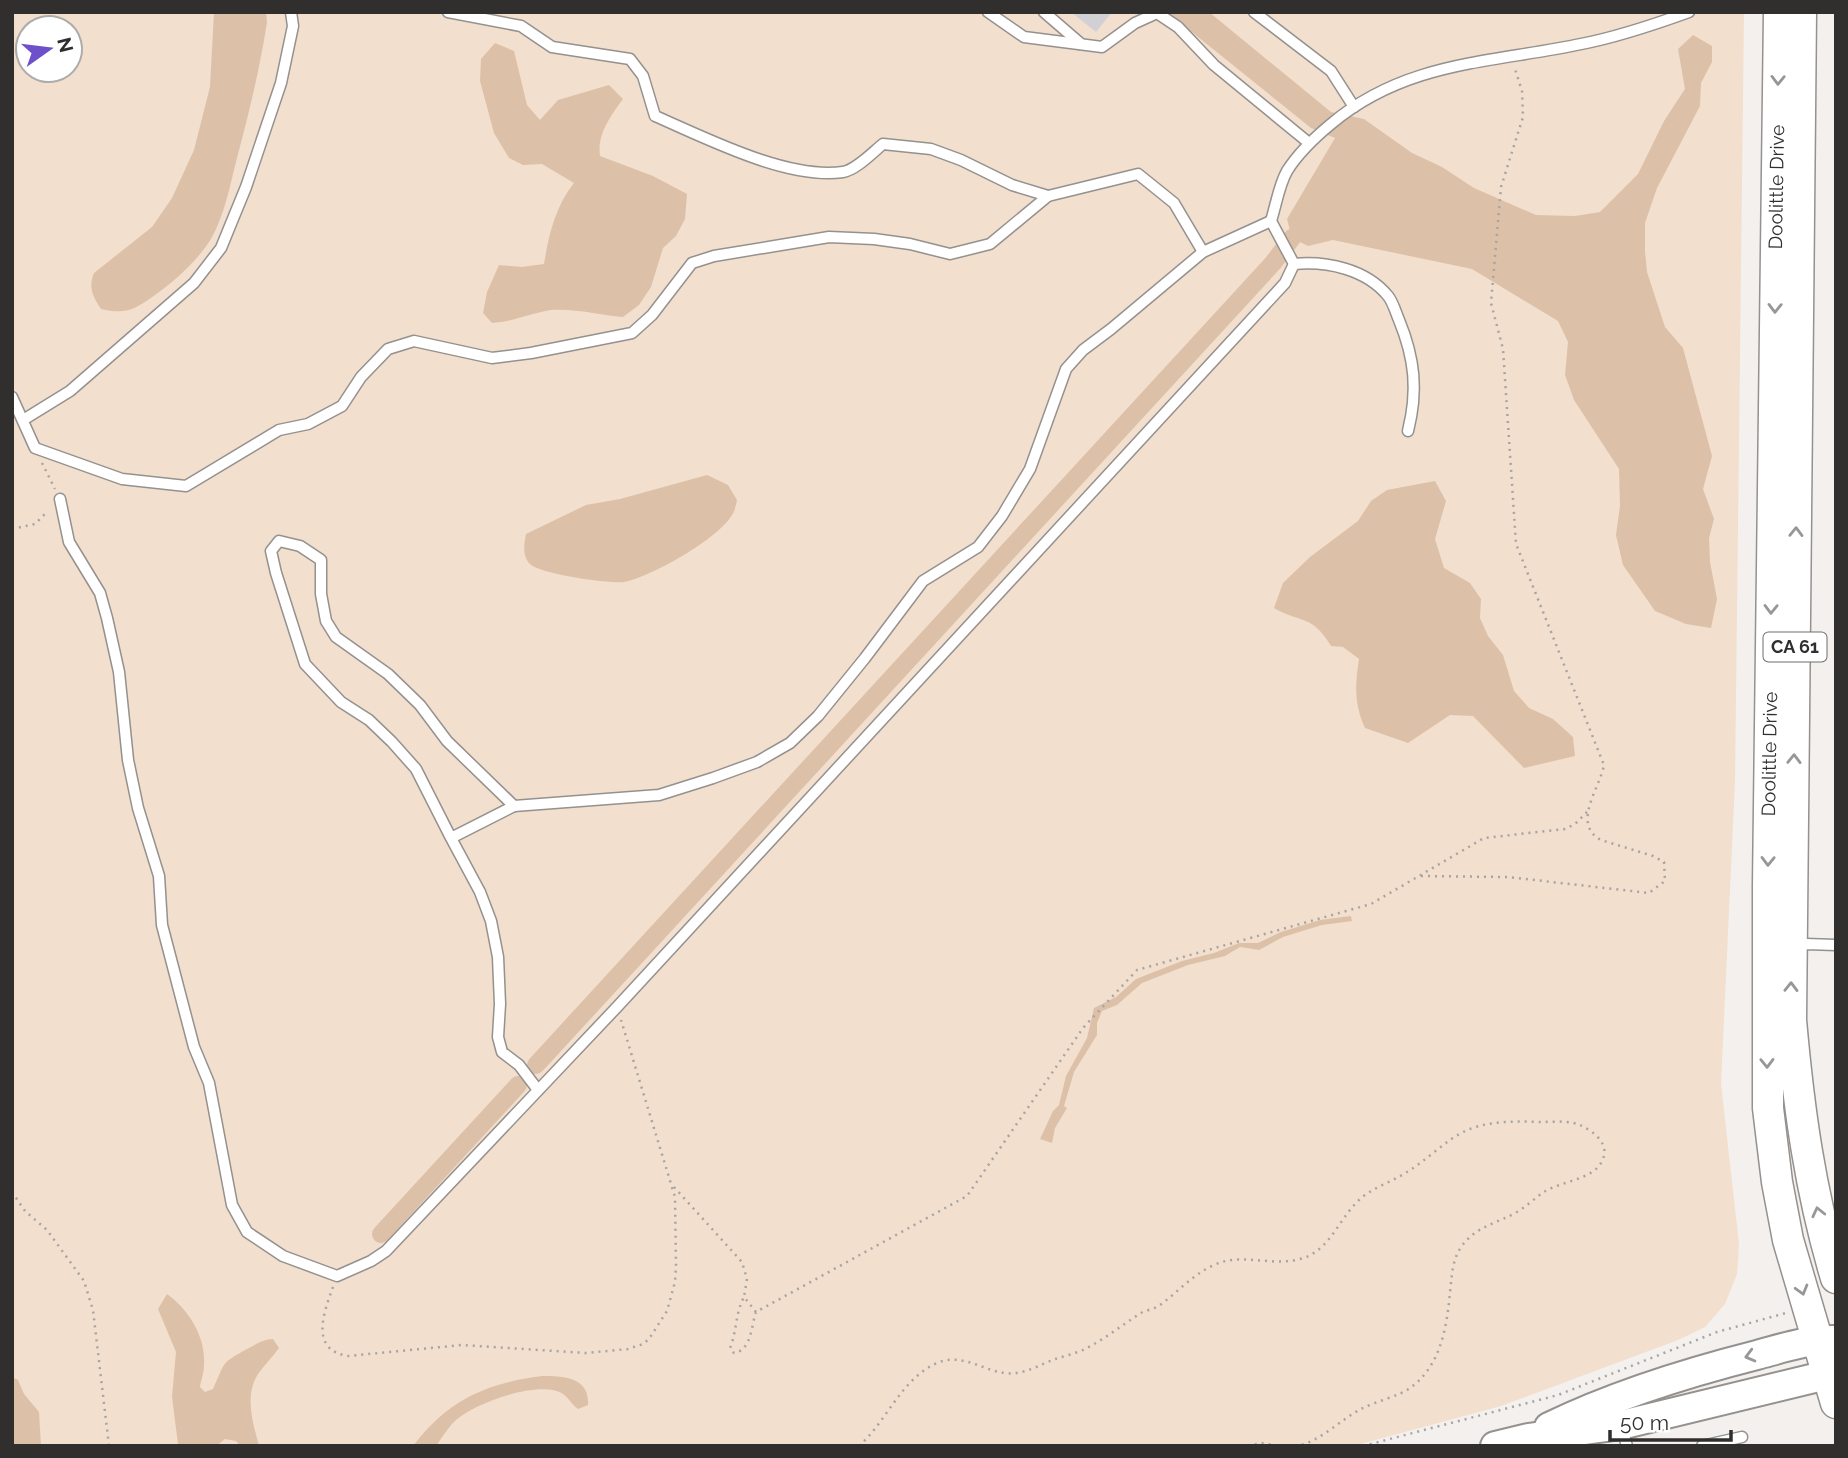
<svg xmlns="http://www.w3.org/2000/svg" width="1848" height="1458" font-family="Raleway,sans-serif">
	<style>
		.green { fill: #f2dfce; fill-rule: evenodd }
		.water { fill: #dcc1a8 }
		.lines { fill: none; stroke-linecap: round; stroke-linejoin: round }
		.canal { stroke: #dcc1a8; stroke-width: 18 }
		.building { fill: #d1d1d5 }
		.service-casing { stroke: #94918e; stroke-width: 13 }
		.secondary-casing { stroke: #94918e; stroke-width: 32 }
		.primary-casing { stroke: #94918e; stroke-width: 33 }
		.path { stroke: #a7a4a2; stroke-width: 2.5; stroke-dasharray: 2 5; stroke-linecap: butt }
		.service { stroke: #fff; stroke-width: 10 }
		.secondary { stroke: #fff; stroke-width: 28 }
		.primary { stroke: #fff; stroke-width: 30 }
		.oneway { stroke: #989796 }
		.labels { text-anchor: middle; stroke-width: 5; stroke-linejoin: round; paint-order: stroke }
		.shield { fill: #fff; stroke: #6e6d6d; stroke-width: 2 }
		.shield-label { font-size: 18px; font-weight: bold; fill: #302f2e }
		.street-label { font-size: 19px; fill: #302f2e; stroke: #fff }
	</style>
	<rect width="100%" height="100%" fill="#f4f0ed"/>
	<path class="green" d="M12,12h1732l-9,769 -14,303 18,160 -2,30 -12,30 -20,23 -27,13 -177,66 -148,40h-1341zM28,28h42v42h-42z"/>
	<g class="water">
		<path d="M214,12h52l1,10c-7,46 -18,91 -30,136 -7,27 -12,56 -26,81 -13,21 -36,42 -56,56 -20,14 -28,20 -54,14 -8,-12 -13,-22 -7,-36l58,-46 20,-29 22,-48 16,-63z"/>
		<polygon points="1167,12 1209,12 1331,112 1364,119 1412,153 1442,167 1474,188 1536,215 1575,216 1600,212 1638,174 1664,121 1685,89 1678,49 1693,35 1712,46 1712,62 1701,83 1700,106 1657,188 1645,223 1645,251 1647,272 1665,327 1683,348 1712,456 1703,489 1714,519 1709,538 1710,562 1717,599 1711,628 1686,624 1655,611 1623,565 1616,535 1620,506 1619,469 1574,400 1565,375 1568,342 1558,321 1472,269 1333,240 1308,246 1292,238 1287,219 1335,138 1311,128"/>
		<path d="M495,43l19,8 13,54 13,15 18,-20 51,-15 14,14c-13,18 -26,35 -23,57l53,20 34,18 -2,25 -9,17 -13,12 -12,39 -12,18 -16,12c-23,-2 -49,-9 -72,-7 -20,3 -39,12 -59,13l-9,-10 4,-21 12,-27 23,2 22,-3c5,-30 11,-57 30,-81l-32,-19 -19,1 -14,-7 -15,-25 -14,-52 1,-22z"/>
		<path d="M707,475l21,10 9,15c-1,4 -2,11 -5,15 -14,24 -81,62 -108,67 -15,2 -84,-8 -94,-18 -8,-8 -6,-20 -4,-30l60,-29 34,-6z"/>
		<path d="M1435,481l11,20 -11,38 9,29 26,15 11,16 -1,19 8,18 15,19 11,36 15,17 24,11 20,18 2,19 -51,12 -51,-52 -23,-1 -42,28 -43,-15c-11,-24 -10,-43 -6,-69l-16,-12 -12,-1c-20,-33 -30,-22 -57,-38l9,-25 27,-26 48,-36 13,-20 16,-11z"/>
		<polygon points="1351,916 1352,921 1322,925 1283,937 1259,950 1240,947 1225,956 1188,965 1142,983 1117,1005 1102,1011 1097,1023 1097,1035 1074,1072 1064,1106 1067,1108 1055,1128 1052,1143 1040,1139 1053,1111 1059,1105 1066,1076 1087,1038 1094,1008 1116,997 1136,979 1182,961 1214,953 1239,943 1258,943 1281,932 1320,920"/>
		<path d="M167,1294c22,16 39,43 37,71 0,8 -3,15 -4,22l5,5 8,-3c13,-28 7,-25 34,-40 10,-5 14,-9 26,-10l6,9c-6,9 -15,17 -21,26 -14,22 -5,49 1,72h-19l-4,-5 -11,-2 -9,7h-36l-2,-2 -6,-47 4,-45 -18,-43z"/>
		<path d="M542,1376c21,0 48,1 46,29l-10,4c-6,-4 -9,-11 -15,-15 -23,-15 -88,9 -107,26 -8,7 -14,18 -20,26h-23c35,-46 73,-63 129,-70z"/>
		<polygon points="12,1377 18,1380 24,1394 39,1412 41,1446 12,1446"/>
	</g>
	<g class="lines">
		<g class="canal">
			<polyline points="536,1065 1273,263 1292,238"/>
			<polyline points="381,1234 518,1085"/>
		</g>
	</g>
	<polygon class="building" points="1071,12 1112,12 1096,32"/>
	<g class="lines">
		<g class="service-casing">
			<g id="service">
				<path d="M448,12l73,14 31,21 78,12 13,17 12,40c51,22 132,64 188,56 13,-2 30,-20 40,-28l48,5 30,11 51,25 36,11"/>
				<polyline points="988,12 1024,37 1102,47 1135,23 1157,13 1178,27 1214,65 1309,143"/>
				<polyline points="1044,12 1081,44"/>
				<polyline points="1254,12 1331,71 1354,107"/>
				<path d="M1294,264l-23,-43c5,-16 8,-36 16,-50 12,-19 27,-33 44,-47 75,-63 160,-61 250,-80 37,-7 72,-19 108,-32"/>
				<path d="M1294,264c33,-3 72,5 94,32 5,6 8,17 11,24 16,39 19,71 9,111"/>
				<polyline points="12,397 35,448 122,479 186,486 279,430 308,424 342,406 361,377 388,349 414,341 492,358 531,353 632,333 652,315 692,263 714,256 829,237 874,239 910,244 950,254 990,244 1048,196 1138,174 1174,203 1203,252"/>
				<polyline points="23,420 70,391 194,283 221,248 246,187 281,83 293,26 291,12"/>
				<polyline points="60,499 69,542 100,593 107,618 119,672 128,760 138,808 159,876 162,925 194,1047 209,1083 232,1205 247,1232 283,1256 337,1276 371,1261 386,1251 617,1007 1285,283 1294,264"/>
				<polyline points="514,806 659,795 713,778 757,762 790,743 818,716 865,658 923,581 978,547 1002,516 1030,469 1066,369 1083,350 1111,329 1203,252 1271,221"/>
				<polyline points="451,838 416,769 392,742 369,720 341,702 305,664 276,573 271,551 279,541 300,546 321,560 321,594 326,621 336,637 388,674 420,705 447,741 514,806 451,838 480,892 491,921 498,957 500,1004 498,1037 502,1052 519,1065 538,1090"/>
				<polyline points="1795,946 1806,944 1836,945"/>
				<polyline points="1621,1426 1627,1446"/>
				<polyline points="1702,1446 1742,1437"/>
			</g>
		</g>
		<g class="secondary-casing">
			<g id="secondary">
				<path d="M1549,1427c66,-32 137,-54 208,-72 26,-7 52,-16 79,-15"/>
				<polyline points="1495,1446 1528,1438 1621,1425 1827,1375 1836,1369"/>
			</g>
		</g>
		<g class="primary-casing">
			<g id="primary">
				<polyline points="1779,12 1768,886 1768,1108 1777,1182 1788,1240 1836,1403"/>
				<path d="M1801,12l-10,1008c8,90 19,171 45,258"/>
			</g>
		</g>
		<g class="path">
			<polyline points="42,463 55,489"/>
			<polyline points="12,529 35,524 48,511"/>
			<path d="M1421,876l87,1 141,16 16,-12 -1,-19 -11,-6 -52,-16c-30,-16 -1,-52 3,-75l-88,-221 -13,-195 -12,-46 10,-116 22,-70 -1,-26 -7,-22"/>
			<polyline points="674,1187 742,1262 747,1279 744,1297"/>
			<polyline points="12,1192 25,1211 47,1230 84,1281 93,1310 109,1446"/>
			<path d="M333,1287c-9,25 -24,63 15,69l114,-11 124,8 42,-4 15,-5 6,-5 18,-28 8,-29 1,-15 -1,-70 -54,-177"/>
			<path d="M756,1312l-12,-15c-9,17 -7,34 -14,51l4,5c18,-3 17,-27 22,-41l211,-116 116,-168 54,-58 234,-66 113,-66 81,-9 10,-5 12,-12"/>
			<path d="M859,1446c28,-25 42,-67 78,-83 31,-13 54,17 84,9 11,-2 21,-8 32,-12 10,-4 22,-6 32,-11 20,-10 37,-24 56,-36 6,-3 13,-4 19,-8 18,-13 32,-30 54,-40 27,-13 57,2 86,-6 28,-7 37,-36 56,-56 14,-15 34,-20 51,-31 15,-9 29,-22 43,-32 27,-20 59,-19 91,-18 13,0 27,-2 39,3 13,6 31,19 22,36 -9,19 -41,20 -58,31 -9,6 -17,14 -27,20 -21,12 -41,14 -56,35 -9,14 -9,28 -11,45 -3,34 -9,74 -40,96 -10,8 -34,13 -49,21 -21,11 -39,31 -63,37"/>
			<polyline points="1248,1446 1261,1443 1281,1446"/>
			<polyline points="1363,1446 1558,1395 1717,1332 1786,1313"/>
		</g>
		<use href="#service" class="service"/>
		<use href="#secondary" class="secondary"/>
		<use href="#primary" class="primary"/>
	</g>
	<defs><path id="oneway-chevron" d="M-2-3.5L2.5 0L-2 3.5" fill="none" stroke-width="1.6" stroke-linecap="round" stroke-linejoin="round" transform="scale(1.75)"/></defs>
	<g class="oneway">
		<use href="#oneway-chevron" transform="translate(1778 80) rotate(91)"/>
		<use href="#oneway-chevron" transform="translate(1775 308) rotate(91)"/>
		<use href="#oneway-chevron" transform="translate(1796 532) rotate(-89)"/>
		<use href="#oneway-chevron" transform="translate(1771 609) rotate(91)"/>
		<use href="#oneway-chevron" transform="translate(1794 759) rotate(-89)"/>
		<use href="#oneway-chevron" transform="translate(1768 861) rotate(91)"/>
		<use href="#oneway-chevron" transform="translate(1791 987) rotate(-89)"/>
		<use href="#oneway-chevron" transform="translate(1767 1063) rotate(89)"/>
		<use href="#oneway-chevron" transform="translate(1818 1212) rotate(-103)"/>
		<use href="#oneway-chevron" transform="translate(1802 1290) rotate(74)"/>
		<use href="#oneway-chevron" transform="translate(1750 1356) rotate(165)"/>
	</g>
	<g class="labels">
		<rect class="shield" x="1763.5" y="632.5" width="63" height="29" rx="5"/>
		<g class="shield-label">
			<text x="1795" y="653">CA 61</text>
		</g>
		<g class="street-label">
			<text transform="translate(1776 187) rotate(-89)" y="7">Doolittle Drive</text>
			<text transform="translate(1769 754) rotate(-89)" y="7">Doolittle Drive</text>
		</g>
	</g>
	<rect width="1848" height="1458" fill="none" stroke="#302f2e" stroke-width="28"/>
	<g transform="translate(49 49) rotate(76)"><circle r="33" fill="#ffffff" stroke="#acacab" stroke-width="2"/>
	<path d="M0-5L12 26L0 18L-12 26Z" fill="#6e51ca"/>
	<text y="-10" font-size="19" font-weight="bold" text-anchor="middle" fill="#302f2e">N</text>
	</g>
	<path d="M1610 1430v10h121v-10" fill="none" stroke="#302f2e" stroke-width="3.5"/>
	<text x="1620" y="1430" font-size="21" fill="#302f2e" stroke="#ffffff" stroke-width="5" paint-order="stroke">50 m</text>
</svg>
